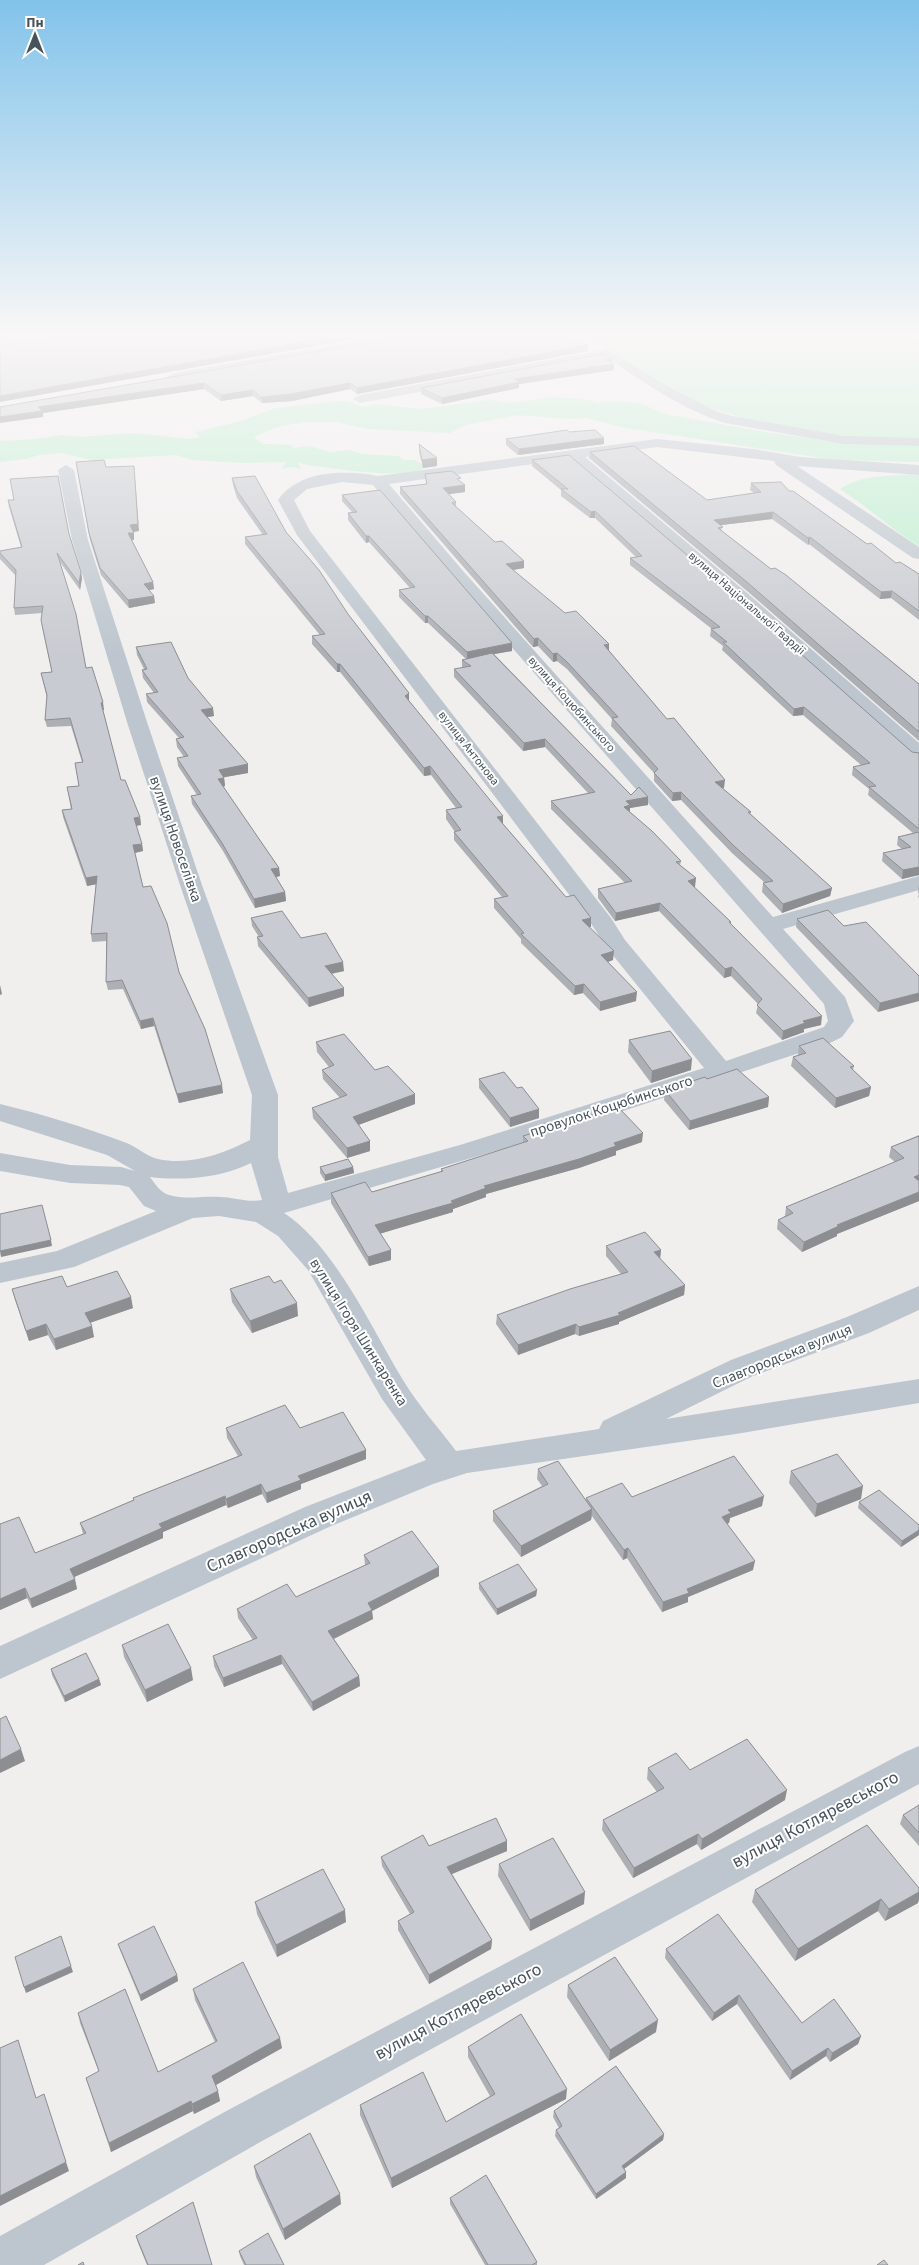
<svg xmlns="http://www.w3.org/2000/svg" width="919" height="2265" font-family="'Source Sans 3',sans-serif">
	<style>
		.green { fill: #bdefcf }
		.lines { fill: none; stroke-linecap: round; stroke-linejoin: round }
		.minor { fill: #bdc6ce; fill-rule: evenodd }
		.wall { fill: #acafb4 }
		.shaded-wall { fill: #8c8e92 }
		.building { fill: #c8cbd1; stroke: #8c8e92 }
		.labels { text-anchor: middle; stroke-width: 4; stroke-linejoin: round; paint-order: stroke }
		.far-street-label { font-size: 12px; fill: #47525c; stroke: #fff }
		.street-label { font-size: 15px; fill: #47525c; stroke: #fff }
		.near-street-label { font-size: 18px; fill: #47525c; stroke: #fff }
	</style>
	<rect width="100%" height="100%" fill="#f1eeee"/>
	<g class="green">
		<polygon points="590,337 919,337 919,440 844,437 770,426 697,404"/>
		<path d="M553,397l37,3 7,3 13,-2 30,2 22,10 14,3 83,15 92,13 68,2v16l-83,-2 -210,-32 -40,-10 -18,1 -50,-4 -52,10 -16,8 -82,-4 -31,-7h-33l-27,5 -23,10 9,7 28,1 3,3 15,-2 21,6 19,-2 13,4 37,2 4,4h11l13,6c-14,16 -107,1 -129,-3l3,6 -10,-2 -10,2 5,-7 -43,1 -51,-3 -16,-5 -85,5 -29,-7 -23,2 -13,4 -26,3v-21l36,-2 26,-4 18,2 53,-4 58,6 9,-2 -5,-4 4,-2 35,-8 42,-15 60,-7h12l16,6 12,-3 46,5 68,-9 20,3z"/>
		<path d="M919,474v72c-28,-17 -51,-39 -79,-57 22,-15 54,-13 79,-15z"/>
	</g>
	<g class="lines">
		<g class="minor">
			<polygon points="380,337 411,337 405,341 174,381 167,377 174,373"/>
			<path d="M608,349l63,39 45,23 16,5 112,20 75,2v8l-75,-2 -119,-21c-44,-14 -81,-41 -119,-66l-246,46 -7,-4 7,-4z"/>
			<path d="M657,439l96,10 47,8 119,8v10l-122,-9 122,81v12l-6,-1 -137,-93 -2,-4 -117,-14 -72,10 161,135 173,151v17l-7,-2 -178,-158 -165,-141 -180,25 75,88 309,345 146,-41v14l-136,39 62,68 9,24 -12,16 -12,6 -280,92 -266,78c50,32 88,116 119,167 15,25 35,47 53,71l143,-22 4,-8 128,-61 116,-43 72,-31v24l-50,23 -116,43 -87,43 253,-40v24l-183,31 -269,39 -34,11 -104,43 -329,152v-33l305,-139 121,-47 -44,-61 -74,-129 -30,-34 -22,-14 -37,-6 -26,2 -119,49 -74,16v-20l57,-12 99,-40 -12,-5 -15,-19 -9,-2 -50,-2 -70,-12v-18l70,12 51,2 14,4 -28,-16 -107,-34v-17c42,10 84,23 124,38 12,4 23,15 34,17 32,7 65,-5 92,-19l2,-45 -72,-210 -53,-163 -55,-182 -14,-70 8,-5 8,5 14,70 59,182 55,163 76,210v62l10,36 172,-48 244,-77 -97,-120 -15,-23 -295,-390 -19,-35c21,-30 67,-30 100,-24zM342,482l31,3 79,94 372,425 4,17 -4,6 -98,34 -101,-121 -14,-22 -301,-387 -16,-31 13,-11zM251,1163l11,37c-14,3 -29,-3 -42,-3 -17,-1 -34,3 -51,-2 -8,-2 -14,-11 -19,-18 32,4 72,1 101,-14z"/>
			<polygon points="919,1746 919,1784 262,2141 44,2265 0,2265 0,2236 230,2109 905,1752"/>
		</g>
	</g>
	<g class="wall">
		<polygon points="402,337 588,345 588,351 357,394 350,389 292,401 262,403 253,396 221,401 204,389 43,413 43,417 0,407"/>
		<polygon points="612,359 612,363 614,364 614,370 519,384 519,388 442,404 421,394 421,388"/>
		<polygon points="569,432 604,444 518,455 506,445 506,439"/>
		<polygon points="419,444 437,458 437,466 423,468 419,452"/>
		<polygon points="590,452 707,500 754,493 750,490 751,483 789,491 896,563 919,574 919,620 891,598 880,599 809,544 808,545 772,519 721,525 722,531 919,684 919,741 747,591 589,458"/>
		<polygon points="532,460 912,752 919,753 919,875 902,879 882,861 883,853 902,849 897,845 898,837 913,833 868,795 869,789 852,775 853,767 861,765 803,715 793,716 722,650 723,646 710,636 711,629 712,629 630,565 630,558 636,557 595,518 590,518 561,496 561,490 532,466"/>
		<polygon points="106,467 139,531 133,532 134,540 132,540 153,582 154,589 149,590 155,603 129,608 101,575 90,540 77,469"/>
		<polygon points="425,474 461,482 465,485 465,492 448,494 456,502 456,507 524,568 513,570 609,651 724,788 722,788 751,812 750,814 832,888 830,896 782,913 762,892 763,883 765,883 732,853 681,800 672,801 654,781 654,773 611,726 612,719 567,669 557,661 553,662 538,646 533,647 400,494 400,487 426,484"/>
		<polygon points="232,478 286,532 348,614 409,701 503,824 591,927 589,927 613,960 608,962 636,1001 600,1011 583,993 574,995 521,943 521,939 494,908 494,899 502,897 454,840 454,832 455,832 446,819 446,810 456,808 431,775 424,776 340,672 337,672 312,644 312,636 320,635 245,544 245,537 263,535 237,498 233,485"/>
		<polygon points="342,495 512,643 512,651 494,654 631,795 648,805 630,808 630,812 681,861 680,865 696,878 694,887 731,922 731,924 821,1025 804,1029 804,1032 782,1040 756,1013 758,1004 731,976 724,978 659,911 615,921 598,898 598,889 625,883 551,809 551,801 588,793 545,747 523,751 454,677 454,669 463,668 462,667 462,660 466,659 428,623 425,623 399,597 399,590 410,588 369,542 366,543 348,520 348,513 352,512 342,501"/>
		<polygon points="8,500 69,534 82,578 80,590 60,562 86,668 104,710 103,710 121,780 140,817 141,825 136,826 142,844 143,851 135,853 143,887 179,972 223,1093 179,1103 154,1026 141,1029 123,989 108,990 106,982 106,941 92,942 91,934 96,884 87,886 63,817 62,810 71,809 67,787 79,786 75,763 82,762 71,726 47,727 45,720 47,698 41,673 52,672 42,627 41,620 42,613 15,615 14,608 16,576 0,559 0,551 21,547 9,507"/>
		<polygon points="136,647 188,678 214,716 207,717 248,764 248,773 224,777 225,786 223,787 279,868 280,876 276,877 285,892 286,901 255,908 223,851 192,804 191,796 197,795 178,766 177,758 184,757 177,747 176,739 179,738 147,702 146,694 154,693 143,678 142,670 144,669 137,655"/>
		<polygon points="919,884 919,898 918,897 919,894 918,892"/>
		<polygon points="251,918 301,938 344,971 331,974 344,988 344,996 309,1007 258,946 257,937 259,937 252,926"/>
		<polygon points="797,919 844,926 919,976 878,1012 796,927"/>
		<polygon points="629,1040 691,1070 651,1083 628,1052"/>
		<polygon points="316,1042 375,1070 415,1104 358,1125 370,1141 370,1151 347,1158 313,1118 312,1108 340,1098 323,1079 322,1070 329,1067 317,1052"/>
		<polygon points="799,1046 854,1066 853,1070 871,1087 869,1096 835,1108 791,1066 793,1057 798,1055"/>
		<polygon points="479,1079 539,1118 510,1127 479,1088"/>
		<polygon points="707,1079 769,1097 768,1107 689,1130 664,1100 665,1090"/>
		<polygon points="919,1135 919,1201 837,1234 837,1236 802,1252 777,1229 778,1220 785,1216 786,1207 895,1162 889,1157 891,1147"/>
		<polygon points="523,1136 642,1142 616,1151 616,1155 579,1168 486,1194 486,1197 453,1209 453,1212 380,1233 391,1260 369,1266 331,1203 331,1193 372,1192 441,1172 441,1169 523,1143"/>
		<polygon points="320,1167 353,1167 354,1173 325,1181 320,1173"/>
		<polygon points="606,1246 661,1250 660,1259 685,1285 684,1295 619,1322 619,1324 579,1336 575,1334 518,1355 496,1324 497,1315 621,1274 606,1256"/>
		<polygon points="274,1283 298,1316 252,1333 232,1302 230,1289"/>
		<polygon points="67,1287 133,1308 90,1322 94,1337 56,1350 48,1335 29,1341 15,1300 12,1289"/>
		<polygon points="226,1428 300,1428 366,1450 366,1459 301,1484 301,1489 267,1503 262,1494 228,1508 226,1505 163,1532 163,1538 74,1577 77,1589 32,1608 27,1598 0,1610 35,1553 83,1534 80,1523 133,1500 133,1498 238,1456 227,1438"/>
		<polygon points="538,1469 586,1500 586,1498 632,1497 762,1506 730,1518 729,1523 727,1524 753,1570 688,1597 688,1602 662,1612 627,1558 623,1560 592,1516 591,1520 521,1557 493,1521 493,1511 542,1486 537,1479"/>
		<polygon points="791,1471 861,1499 815,1517 789,1483"/>
		<polygon points="859,1502 919,1525 919,1535 901,1547 858,1508"/>
		<polygon points="364,1555 439,1567 439,1576 372,1611 373,1619 334,1639 359,1676 360,1686 313,1711 282,1664 224,1687 214,1666 213,1656 253,1640 238,1618 237,1609 296,1597 365,1565"/>
		<polygon points="479,1583 537,1590 536,1596 497,1615 479,1589"/>
		<polygon points="122,1645 193,1680 147,1702 124,1657"/>
		<polygon points="51,1669 99,1679 101,1685 65,1702 52,1675"/>
		<polygon points="648,1768 690,1770 785,1800 701,1850 697,1844 633,1878 602,1830 603,1820 657,1792 647,1779"/>
		<polygon points="919,1805 919,1846 900,1824 903,1815"/>
		<polygon points="507,1841 507,1851 452,1874 492,1940 491,1949 429,1984 398,1930 398,1921 410,1914 382,1866 381,1857 429,1846"/>
		<polygon points="499,1864 584,1904 530,1931 498,1876"/>
		<polygon points="919,1888 919,1898 918,1903 885,1921 878,1911 795,1961 752,1902 755,1890"/>
		<polygon points="255,1902 346,1922 277,1957 257,1914"/>
		<polygon points="118,1944 177,1975 178,1981 141,2001 120,1950"/>
		<polygon points="666,1949 802,2023 861,2036 858,2044 830,2062 826,2056 790,2080 737,2004 712,2021 665,1958"/>
		<polygon points="568,1985 656,2032 609,2061 567,1997"/>
		<polygon points="193,1989 282,2048 216,2085 220,2101 194,2114 193,2111 111,2152 86,2078 99,2072 80,2023 78,2013 158,2072 215,2042 195,2000"/>
		<polygon points="468,2047 566,2099 392,2188 360,2115 360,2105 446,2122 490,2096 468,2057"/>
		<polygon points="554,2111 664,2134 663,2140 624,2169 626,2172 626,2178 596,2199 555,2136 556,2130 559,2128 553,2117"/>
		<polygon points="254,2166 341,2204 285,2240 256,2177"/>
		<polygon points="450,2198 537,2262 537,2265 485,2265 450,2204"/>
		<polygon points="136,2236 212,2265 147,2265 138,2243"/>
		<polygon points="239,2251 284,2265 244,2265 240,2256"/>
	</g>
	<g class="shaded-wall">
		<polygon points="0,337 14,337 0,340"/>
		<polygon points="333,337 366,337 0,402 0,396"/>
		<polygon points="588,345 588,351 357,394 357,388"/>
		<polygon points="612,359 612,365 614,364 614,370 519,384 519,388 442,404 442,398 515,379"/>
		<polygon points="204,383 204,389 43,413 43,417 0,423 0,417 38,407"/>
		<polygon points="350,383 350,389 292,401 262,403 261,397"/>
		<polygon points="253,390 253,396 221,401 221,395"/>
		<polygon points="604,438 604,444 518,455 519,449"/>
		<polygon points="437,458 437,466 423,468 422,460"/>
		<polygon points="134,466 139,531 130,532 130,525"/>
		<polygon points="465,485 465,492 443,495 443,488"/>
		<polygon points="595,511 595,518 590,518 591,512"/>
		<polygon points="773,512 772,519 713,526 714,520"/>
		<polygon points="128,533 134,533 134,540 129,540"/>
		<polygon points="366,536 369,536 369,542 366,543"/>
		<polygon points="810,537 809,544 808,545 808,538"/>
		<polygon points="524,561 524,568 506,571 506,564"/>
		<polygon points="81,572 82,578 80,590 79,583"/>
		<polygon points="153,582 154,589 145,591 144,584"/>
		<polygon points="892,591 891,598 880,599 881,592"/>
		<polygon points="154,596 155,603 129,608 128,600"/>
		<rect x="425" y="616" width="3" height="7"/>
		<polygon points="538,638 538,646 533,647 534,639"/>
		<polygon points="512,643 512,651 467,659 467,652"/>
		<polygon points="609,644 609,652 604,645"/>
		<polygon points="557,653 557,661 553,662 553,654"/>
		<rect x="337" y="664" width="3" height="8"/>
		<polygon points="409,693 409,701 405,696"/>
		<polygon points="103,702 104,710 102,710 101,703"/>
		<polygon points="804,707 803,715 793,716 794,709"/>
		<polygon points="213,708 214,716 202,718 201,710"/>
		<polygon points="545,739 545,747 523,751 524,743"/>
		<polygon points="248,764 248,773 220,778 219,770"/>
		<polygon points="430,766 431,775 424,776 424,768"/>
		<polygon points="224,778 225,786 219,788 218,779"/>
		<polygon points="725,780 724,788 714,790 715,782"/>
		<polygon points="681,792 681,800 672,801 673,793"/>
		<polygon points="648,797 648,805 630,808 630,813 624,807 626,801"/>
		<polygon points="503,816 503,824 497,817"/>
		<polygon points="140,817 141,825 135,826 134,818"/>
		<polygon points="142,844 143,851 134,853 133,845"/>
		<polygon points="919,867 919,875 902,879 903,870"/>
		<polygon points="279,868 280,876 272,878 271,869"/>
		<polygon points="97,876 98,884 87,886 86,878"/>
		<polygon points="696,878 695,887 687,889 688,881"/>
		<polygon points="832,888 830,896 782,913 783,904"/>
		<polygon points="285,892 286,901 255,908 254,899"/>
		<polygon points="660,903 659,911 615,921 616,913"/>
		<polygon points="591,918 591,927 581,929 582,920"/>
		<polygon points="614,951 613,960 601,964 601,955"/>
		<polygon points="343,962 344,971 325,975 325,966"/>
		<polygon points="732,967 731,976 724,978 725,969"/>
		<polygon points="584,984 583,993 574,995 575,986"/>
		<polygon points="0,985 2,994 0,995"/>
		<polygon points="344,988 344,996 309,1007 308,998"/>
		<polygon points="637,992 636,1001 600,1011 600,1002"/>
		<polygon points="919,993 919,1001 878,1012 880,1003"/>
		<polygon points="822,1016 821,1025 804,1029 804,1032 782,1040 783,1031 803,1021"/>
		<polygon points="153,1018 154,1026 141,1029 140,1021"/>
		<polygon points="692,1059 691,1070 651,1083 652,1071"/>
		<polygon points="222,1085 223,1093 179,1103 177,1094"/>
		<polygon points="871,1087 869,1096 835,1108 836,1098"/>
		<polygon points="415,1094 415,1104 353,1127 353,1117"/>
		<polygon points="769,1097 768,1107 689,1130 690,1121"/>
		<polygon points="539,1109 539,1118 510,1127 510,1118"/>
		<polygon points="643,1133 642,1142 616,1151 616,1155 579,1168 486,1194 486,1197 453,1209 453,1212 376,1235 375,1225 451,1201 484,1186"/>
		<polygon points="370,1141 370,1151 347,1158 347,1148"/>
		<polygon points="353,1167 354,1173 325,1181 325,1175"/>
		<polygon points="919,1175 919,1183 914,1177"/>
		<polygon points="919,1192 919,1201 837,1234 837,1236 802,1252 804,1242 837,1225"/>
		<polygon points="51,1240 52,1246 1,1257 0,1251"/>
		<polygon points="391,1250 391,1260 369,1266 368,1257"/>
		<polygon points="661,1250 660,1259 654,1252"/>
		<polygon points="685,1285 684,1295 619,1322 619,1324 579,1336 579,1327 618,1313"/>
		<polygon points="131,1297 133,1308 87,1324 85,1313"/>
		<polygon points="297,1303 298,1316 252,1333 250,1321"/>
		<polygon points="46,1324 48,1335 29,1341 26,1331"/>
		<polygon points="576,1324 575,1334 518,1355 518,1345"/>
		<polygon points="92,1326 94,1337 56,1350 54,1339"/>
		<polygon points="366,1450 366,1459 301,1484 301,1489 267,1503 266,1493 298,1476"/>
		<polygon points="261,1484 262,1494 228,1508 226,1499"/>
		<polygon points="863,1486 861,1499 815,1517 817,1504"/>
		<polygon points="225,1496 226,1505 163,1532 163,1538 72,1578 70,1569 159,1524"/>
		<polygon points="764,1496 762,1506 730,1518 729,1523 720,1526 722,1517 728,1510"/>
		<polygon points="592,1509 591,1520 521,1557 521,1546"/>
		<polygon points="919,1530 919,1535 901,1547 902,1541"/>
		<polygon points="628,1548 627,1558 623,1560 624,1550"/>
		<polygon points="755,1561 753,1570 688,1597 688,1602 662,1612 663,1602 687,1589"/>
		<polygon points="439,1567 439,1576 372,1611 373,1619 329,1641 328,1631 368,1603"/>
		<polygon points="75,1579 77,1589 32,1608 30,1599"/>
		<polygon points="25,1588 27,1598 0,1610 0,1599"/>
		<polygon points="537,1590 536,1596 497,1615 497,1609"/>
		<polygon points="281,1655 282,1664 224,1687 223,1678"/>
		<polygon points="191,1668 193,1680 147,1702 145,1690"/>
		<polygon points="359,1676 360,1686 313,1711 312,1702"/>
		<polygon points="99,1679 101,1685 65,1702 64,1696"/>
		<polygon points="21,1749 25,1761 0,1773 0,1760"/>
		<polygon points="787,1790 785,1800 701,1850 702,1839"/>
		<polygon points="698,1834 697,1844 633,1878 634,1868"/>
		<polygon points="507,1841 507,1851 447,1876 447,1867"/>
		<polygon points="585,1892 584,1904 530,1931 530,1920"/>
		<polygon points="919,1892 919,1898 918,1903 885,1921 889,1909"/>
		<polygon points="881,1899 878,1911 795,1961 798,1949"/>
		<polygon points="345,1910 346,1922 277,1957 276,1945"/>
		<polygon points="492,1940 491,1949 429,1984 429,1975"/>
		<polygon points="71,1966 73,1972 26,1993 24,1987"/>
		<polygon points="177,1975 178,1981 141,2001 140,1995"/>
		<polygon points="739,1995 737,2004 712,2021 714,2013"/>
		<polygon points="658,2020 656,2032 609,2061 610,2050"/>
		<polygon points="861,2036 858,2044 830,2062 832,2053"/>
		<polygon points="280,2038 282,2048 214,2086 212,2076"/>
		<polygon points="828,2048 826,2056 790,2080 792,2071"/>
		<polygon points="567,2089 566,2099 392,2188 391,2178"/>
		<polygon points="218,2091 220,2101 194,2114 192,2104"/>
		<polygon points="191,2101 193,2111 111,2152 109,2143"/>
		<polygon points="664,2134 663,2140 621,2171 622,2166"/>
		<polygon points="66,2162 69,2171 0,2206 0,2196"/>
		<polygon points="626,2172 626,2178 596,2199 596,2194"/>
		<polygon points="340,2194 341,2204 285,2240 283,2229"/>
	</g>
	<g class="building">
		<polygon points="49,337 333,337 0,396 0,346"/>
		<polygon points="402,337 571,337 588,345 357,388 350,383 291,394 261,397 253,390 221,395 204,383 38,407 42,411 0,417 0,407"/>
		<polygon points="602,354 612,359 606,360 614,364 515,379 519,382 442,398 421,388"/>
		<polygon points="567,430 569,432 595,430 604,438 519,449 506,439"/>
		<polygon points="419,444 437,458 422,460"/>
		<polygon points="634,446 707,500 761,492 751,483 781,482 789,491 793,491 867,544 871,543 896,563 900,562 919,574 919,611 892,591 881,592 810,537 808,538 773,512 714,520 723,527 718,528 771,569 775,568 786,575 919,684 919,732 748,583 590,452"/>
		<polygon points="569,455 733,594 912,752 919,753 919,829 869,787 876,786 853,767 870,763 804,707 794,709 723,642 727,642 711,629 720,627 630,558 642,556 595,511 591,512 561,489 568,489 532,460"/>
		<polygon points="104,460 106,467 134,466 138,524 130,525 134,533 128,533 153,582 144,584 154,596 128,600 100,568 89,533 76,462"/>
		<polygon points="452,471 461,478 457,479 465,485 443,488 456,502 452,503 495,542 502,541 524,561 506,564 565,613 576,611 609,644 604,645 667,719 674,718 725,780 715,782 751,812 748,812 832,888 783,904 763,883 773,881 733,845 681,792 673,793 654,773 658,769 612,718 618,717 567,662 557,653 553,654 538,638 534,639 400,487 427,484 425,474"/>
		<polygon points="58,476 69,534 81,572 79,583 57,553 76,614 86,668 92,667 103,702 101,703 121,780 125,780 140,817 134,818 142,844 133,845 143,887 151,886 167,923 179,972 205,1029 222,1085 177,1094 153,1018 140,1021 122,980 106,982 107,933 91,934 97,876 86,878 62,810 72,809 67,787 79,786 75,763 83,762 70,718 45,720 47,695 41,673 52,672 41,620 43,606 14,608 16,570 0,553 0,551 22,547 8,500 14,500 10,479"/>
		<polygon points="255,476 286,532 319,570 348,614 409,693 405,696 503,816 497,817 566,897 574,895 591,918 582,920 614,951 601,955 637,992 600,1002 584,984 575,986 521,934 524,933 494,899 508,896 454,832 461,830 446,810 462,807 430,766 424,768 340,664 337,664 312,636 325,634 245,537 267,534 237,491 232,478"/>
		<polygon points="380,490 512,643 467,652 428,616 425,616 399,590 415,587 369,536 366,536 348,513 357,512 342,495"/>
		<polygon points="171,642 188,678 213,708 201,710 248,764 219,770 224,778 218,779 279,868 271,869 285,892 254,899 222,843 191,796 201,794 177,758 188,756 176,739 184,737 146,694 158,692 142,670 147,669 136,647"/>
		<polygon points="492,653 631,795 639,787 648,797 626,801 630,805 624,807 652,831 681,861 676,862 696,878 688,881 731,922 729,922 822,1016 803,1021 805,1023 783,1031 757,1005 762,999 732,967 725,969 660,903 616,913 598,889 632,881 551,801 595,792 545,739 524,743 454,669 471,666 462,660"/>
		<polygon points="919,832 919,867 903,870 883,853 911,847 898,837"/>
		<polygon points="828,910 844,926 866,922 919,976 919,993 880,1003 797,919"/>
		<polygon points="282,911 301,938 326,933 343,962 325,966 344,988 308,998 257,937 263,936 251,918"/>
		<polygon points="670,1031 692,1059 652,1071 629,1040"/>
		<polygon points="344,1034 375,1070 388,1066 415,1094 353,1117 370,1141 347,1148 312,1108 347,1095 322,1070 334,1065 316,1042"/>
		<polygon points="823,1038 854,1066 850,1067 871,1087 836,1098 793,1057 806,1053 799,1046"/>
		<polygon points="737,1069 769,1097 690,1121 665,1090 705,1077 707,1079"/>
		<polygon points="504,1072 517,1088 522,1087 539,1109 510,1118 479,1079"/>
		<polygon points="618,1107 643,1133 614,1143 616,1146 579,1159 484,1186 486,1188 451,1201 453,1203 375,1225 391,1250 368,1257 331,1193 365,1182 372,1192 443,1171 441,1169 528,1141 523,1136"/>
		<polygon points="919,1136 919,1175 914,1177 919,1181 919,1192 837,1225 839,1226 804,1242 778,1220 793,1213 786,1207 904,1158 891,1147"/>
		<polygon points="348,1159 353,1167 325,1175 320,1167"/>
		<polygon points="42,1205 51,1240 0,1251 0,1214"/>
		<polygon points="645,1232 661,1250 654,1252 685,1285 618,1313 620,1315 579,1327 576,1324 518,1345 497,1315 570,1289 628,1272 606,1246"/>
		<polygon points="117,1271 131,1297 85,1313 92,1326 54,1339 46,1324 26,1331 12,1289 62,1276 67,1287"/>
		<polygon points="269,1276 274,1283 281,1280 297,1303 250,1321 230,1289"/>
		<polygon points="285,1405 300,1428 343,1412 366,1450 298,1476 301,1480 266,1493 261,1484 226,1499 225,1496 159,1524 162,1528 70,1569 75,1579 30,1599 25,1588 0,1599 0,1524 19,1517 35,1553 86,1533 80,1523 134,1500 133,1498 242,1455 226,1428"/>
		<polygon points="837,1454 863,1486 817,1504 791,1471"/>
		<polygon points="734,1456 764,1496 728,1510 731,1513 722,1517 755,1561 687,1589 689,1593 663,1602 628,1548 624,1550 586,1498 622,1483 632,1497"/>
		<polygon points="558,1461 592,1509 521,1546 493,1511 548,1484 538,1469"/>
		<polygon points="879,1490 919,1525 919,1530 902,1541 859,1502"/>
		<polygon points="412,1531 439,1567 368,1603 372,1610 328,1631 359,1676 312,1702 281,1655 223,1678 213,1656 257,1638 237,1609 287,1584 296,1597 370,1563 364,1555"/>
		<polygon points="518,1564 537,1590 497,1609 479,1583"/>
		<polygon points="168,1624 191,1668 145,1690 122,1645"/>
		<polygon points="86,1653 99,1679 64,1696 51,1669"/>
		<polygon points="6,1716 21,1749 0,1760 0,1719"/>
		<polygon points="747,1739 787,1790 702,1839 698,1834 634,1868 603,1820 664,1788 648,1768 676,1753 690,1770"/>
		<polygon points="919,1805 919,1833 903,1815"/>
		<polygon points="496,1818 507,1841 447,1867 492,1940 429,1975 398,1921 414,1912 381,1857 423,1835 429,1846"/>
		<polygon points="867,1825 919,1888 919,1892 889,1909 881,1899 798,1949 755,1890"/>
		<polygon points="553,1838 585,1892 530,1920 499,1864"/>
		<polygon points="323,1869 345,1910 276,1945 255,1902"/>
		<polygon points="718,1914 802,2023 834,1999 861,2036 832,2053 828,2048 792,2071 739,1995 714,2013 666,1949"/>
		<polygon points="154,1926 177,1975 140,1995 118,1944"/>
		<polygon points="61,1936 71,1966 24,1987 15,1957"/>
		<polygon points="615,1957 658,2020 610,2050 568,1985"/>
		<polygon points="243,1962 280,2038 212,2076 218,2091 192,2104 191,2101 109,2143 86,2078 99,2071 78,2013 125,1989 158,2072 217,2041 193,1989"/>
		<polygon points="521,2014 567,2089 391,2178 360,2105 423,2072 446,2122 495,2094 468,2047"/>
		<polygon points="18,2040 36,2098 44,2094 66,2162 0,2196 0,2048"/>
		<polygon points="616,2066 664,2134 622,2166 626,2172 596,2194 556,2130 562,2126 554,2111"/>
		<polygon points="310,2133 340,2194 283,2229 254,2166"/>
		<polygon points="486,2175 537,2262 532,2265 488,2265 450,2198"/>
		<polygon points="193,2202 212,2265 148,2265 136,2236"/>
		<polygon points="268,2233 284,2265 246,2265 239,2251"/>
		<polygon points="884,2260 888,2265 877,2265"/>
		<polygon points="83,2262 84,2265 78,2265"/>
	</g>
	<linearGradient id="sky" x2="0" y2="1"><stop stop-color="#82c3ea"/><stop offset="0.51" stop-color="#f9f7f7"/><stop offset="1" stop-color="#f9f7f7" stop-opacity="0"/></linearGradient>
	<rect width="919" height="655" fill="url(#sky)"/>
	<g class="labels">
		<g class="far-street-label">
			<text transform="translate(747 603) rotate(41)" y="4">вулиця Національної Гвардії</text>
			<text transform="translate(572 704) rotate(48)" y="4">вулиця Коцюбинського</text>
			<text transform="translate(469 748) rotate(52)" y="4">вулиця Антонова</text>
		</g>
		<g class="street-label">
			<text transform="translate(176 839) rotate(71)" y="5">вулиця Новоселівка</text>
			<text transform="translate(611 1106) rotate(-18)" y="5">провулок Коцюбинського</text>
			<text transform="translate(359 1332) rotate(58)" y="5">вулиця Ігоря Шинкаренка</text>
			<text transform="translate(782 1356) rotate(-22)" y="5">Славгородська вулиця</text>
		</g>
		<g class="near-street-label">
			<text transform="translate(289 1531) rotate(-24)" y="6">Славгородська вулиця</text>
			<text transform="translate(815 1819) rotate(-28)" y="6">вулиця Котляревського</text>
			<text transform="translate(458 2011) rotate(-28)" y="6">вулиця Котляревського</text>
		</g>
	</g>
	<g transform="translate(35 35)" stroke="#ffffff" stroke-width="4" paint-order="stroke">
	<path d="M0-4L9 19L0 12L-9 19Z" fill="#47525c"/>
	<text y="-8" font-size="14" font-weight="bold" text-anchor="middle" fill="#47525c">Пн</text>
	</g>
</svg>
